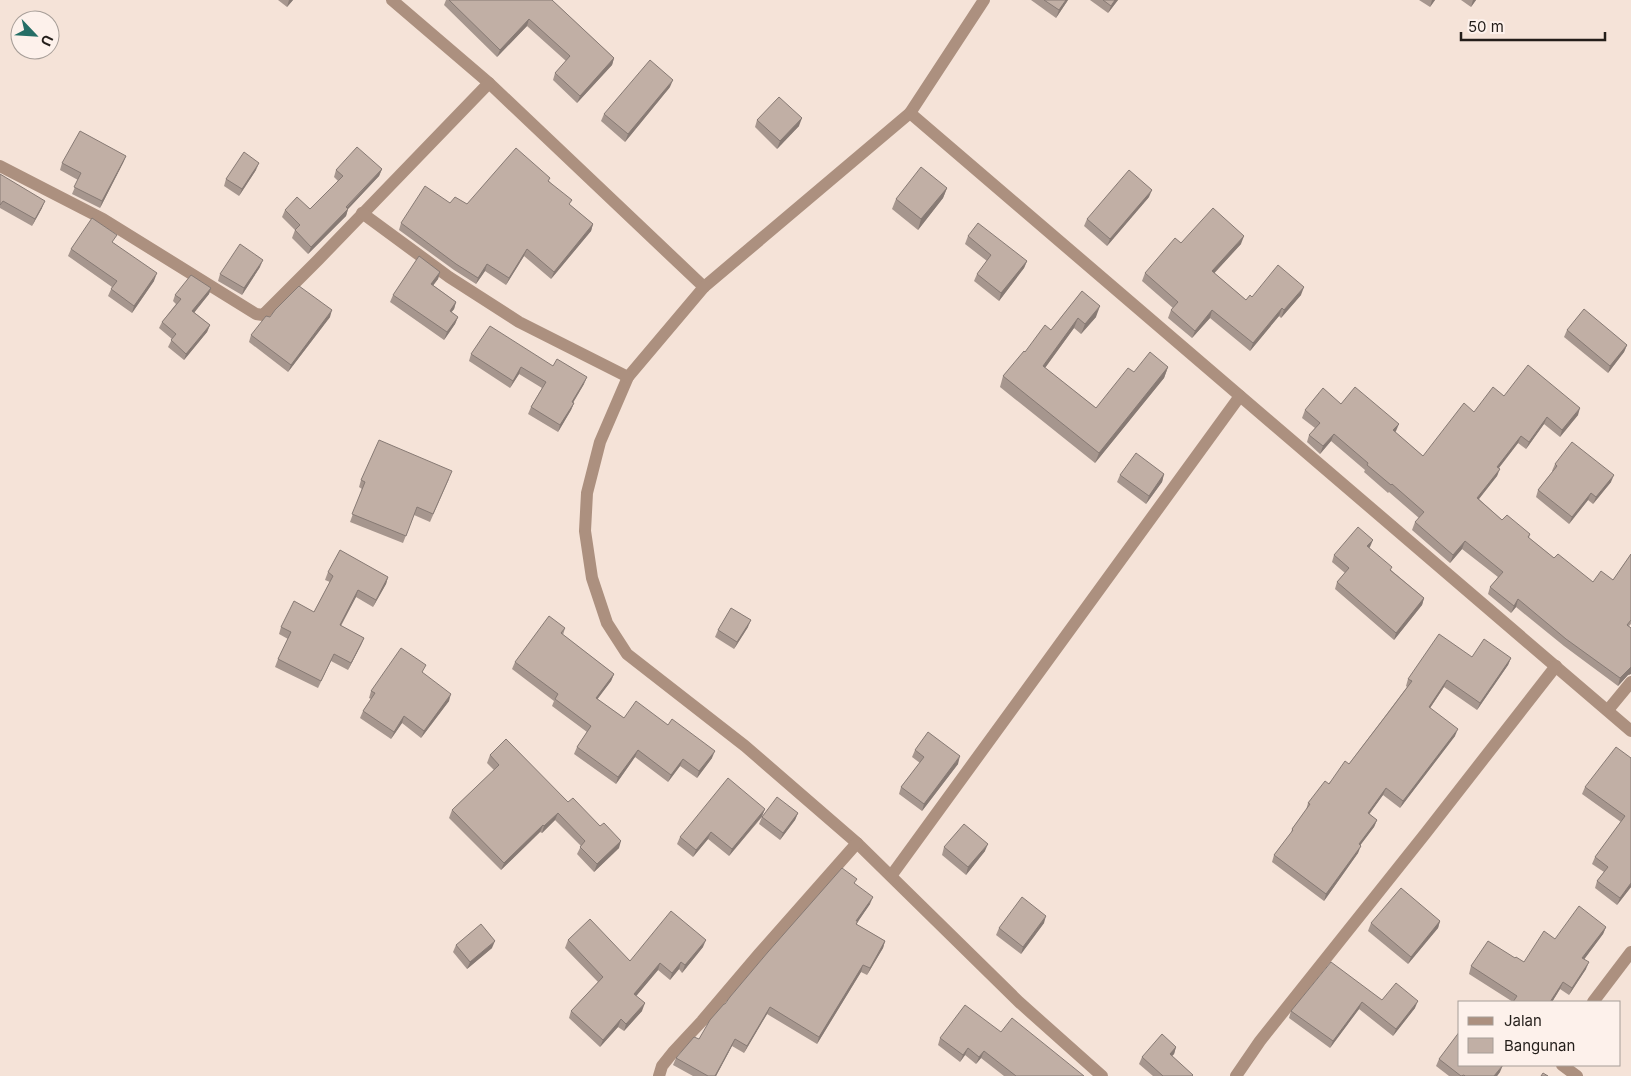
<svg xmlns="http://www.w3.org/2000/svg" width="1631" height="1076" font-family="Inter,sans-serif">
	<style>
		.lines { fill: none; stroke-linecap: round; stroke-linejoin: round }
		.street { stroke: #ac907f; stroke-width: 12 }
		.wall { fill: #a6968e }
		.shaded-wall { fill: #877a74 }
		.building { fill: #c1afa5; stroke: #877a74 }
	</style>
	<rect width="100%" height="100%" fill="#f5e3d8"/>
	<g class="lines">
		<g class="street">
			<polyline points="392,0 489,83 704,287"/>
			<polyline points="984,0 910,113 704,287 628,377 600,442 587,493 585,531 592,578 607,623 627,654 745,746 857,843 1019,1002 1102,1076"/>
			<polyline points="910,113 1631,731"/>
			<polyline points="0,166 103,219 256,314 263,315 318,260 489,83"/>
			<polyline points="362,213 449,277 519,322 628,377"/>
			<polyline points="1608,710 1631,682"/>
			<polyline points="891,876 1240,396"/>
			<polyline points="1593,1002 1631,952"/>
			<polyline points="1562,1065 1577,1076"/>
			<polyline points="659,1076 662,1066 674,1051 702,1021 759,954 857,843"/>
			<polyline points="1236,1076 1260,1041 1425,834 1556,666"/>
		</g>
	</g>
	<g class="wall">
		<polygon points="278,0 293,0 287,7"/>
		<polygon points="446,0 552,0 614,58 612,65 577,103 553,80 555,73 566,61 527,26 497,57 444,5"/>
		<polygon points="1031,0 1068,0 1056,18"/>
		<polygon points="1090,0 1118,0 1108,13"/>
		<polygon points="1419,0 1435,0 1430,7"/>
		<polygon points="1461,0 1476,0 1471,7"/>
		<polygon points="670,87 625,142 601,121 604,114"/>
		<polygon points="757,120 799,126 777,149 755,127"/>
		<polygon points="126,156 123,163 100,208 72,194 78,180 60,170 62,163"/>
		<polygon points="382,169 379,176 348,209 346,216 308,254 292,238 295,230 282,217 285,210 310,209 338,181 334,177 336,170"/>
		<polygon points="256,170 239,196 224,186 226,179"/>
		<polygon points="0,174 42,208 32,226 0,208"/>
		<polygon points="549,181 570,205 593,224 591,231 551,279 524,256 506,285 485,271 476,284 454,270 399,230 401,223 450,203 467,204"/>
		<polygon points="947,188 943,198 918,230 892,209 896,199"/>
		<polygon points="1149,197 1107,246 1084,226 1087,219"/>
		<polygon points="968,236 1027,261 1024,268 999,301 974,281 977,274 987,261 965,244"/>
		<polygon points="114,243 154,281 132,313 108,296 112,287 68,256 71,249"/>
		<polygon points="1181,243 1241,244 1214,273 1246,300 1252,297 1301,295 1281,318 1279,316 1250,351 1210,318 1192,338 1168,318 1171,310 1173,308 1142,281 1145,273"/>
		<polygon points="260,267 242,295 218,281 220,274"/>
		<polygon points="440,272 438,279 433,285 456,302 454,309 451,312 458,317 455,324 444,340 390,302 393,295"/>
		<polygon points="211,288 209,294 194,312 210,325 207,332 184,360 168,347 172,339 159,328 162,322 176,304 173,301 175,295"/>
		<polygon points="1082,291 1096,317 1081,334 1074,328 1045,368 1096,408 1134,372 1168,367 1164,378 1095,463 1000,387 1003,376 1025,352 1051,330"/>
		<polygon points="270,317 330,317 288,372 249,342 251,335"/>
		<polygon points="1567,330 1627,345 1624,352 1608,373 1564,337"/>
		<polygon points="471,354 553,366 584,384 573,403 574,403 571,410 558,432 528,414 531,407 542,388 519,374 510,388 469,361"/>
		<polygon points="1504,396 1578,415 1560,437 1544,424 1526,449 1518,443 1499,468 1497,476 1479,499 1502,520 1530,534 1529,538 1554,558 1593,582 1613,580 1631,554 1631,624 1629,626 1631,628 1631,674 1628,675 1618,686 1564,646 1516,607 1511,613 1488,594 1490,587 1498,577 1462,549 1450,563 1412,530 1415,522 1419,518 1389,492 1388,493 1364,472 1365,470 1331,441 1320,454 1307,442 1309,435 1315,428 1302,418 1305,410 1341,404 1396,431 1395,432 1423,456 1474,412"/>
		<polygon points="1555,464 1611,482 1593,504 1588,500 1569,524 1536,497 1538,490 1553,471 1552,471"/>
		<polygon points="1164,474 1162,482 1146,504 1117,482 1120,475"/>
		<polygon points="449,479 430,522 414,515 403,543 350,522 362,489 359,487 361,480"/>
		<polygon points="1370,547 1369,548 1391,570 1424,598 1422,605 1394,640 1335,589 1337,582 1345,573 1332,562 1334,555"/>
		<polygon points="328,572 388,577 386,584 373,607 356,597 341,626 364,638 361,645 348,670 331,661 318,688 275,667 278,659 288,639 279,634 281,627 314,612 330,582 325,580"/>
		<polygon points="748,627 734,649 715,637 718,630"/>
		<polygon points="565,628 563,635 614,674 611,681 597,699 624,718 712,758 697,778 680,766 668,782 635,757 616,784 574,754 577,747 587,732 552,706 554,701 512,669 515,662"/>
		<polygon points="1472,657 1511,658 1508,665 1477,710 1444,687 1430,708 1455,736 1400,808 1383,795 1369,814 1377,820 1374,827 1360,845 1358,853 1324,901 1272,862 1274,855 1291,833 1292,829 1306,810 1308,803 1349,764 1407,687 1406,686 1408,679"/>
		<polygon points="423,673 449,701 421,738 402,723 391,739 360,718 363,711 371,699 369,698 371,691"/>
		<polygon points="915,750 958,764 922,811 899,794 901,787 920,763 912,757"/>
		<polygon points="490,755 568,802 619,848 594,872 577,854 581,846 555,820 542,833 540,832 501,870 449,818 452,810 494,770 487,763"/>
		<polygon points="1631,758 1631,887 1617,905 1595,888 1597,881 1604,872 1592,864 1595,857 1621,822 1582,794 1585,787"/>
		<polygon points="765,809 762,816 798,813 795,820 780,840 759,824 762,817 729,856 708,839 693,857 677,844 680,837"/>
		<polygon points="944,847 985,851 966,875 942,855"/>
		<polygon points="855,884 870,904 856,924 885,941 883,948 867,975 861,972 817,1044 767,1014 744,1053 732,1046 716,1076 693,1076 673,1065 676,1058 699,1039 725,1004"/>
		<polygon points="1440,921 1438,928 1408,964 1368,931 1371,923"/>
		<polygon points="1044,923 1021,954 996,935 999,928"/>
		<polygon points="1606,927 1603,934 1584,959 1586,969 1569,995 1560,989 1552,1002 1513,1002 1469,974 1471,966 1515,958 1524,962 1555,939"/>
		<polygon points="568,940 630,961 703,947 682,973 679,969 670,980 658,970 636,996 642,1011 624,1031 618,1027 600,1047 569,1018 571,1011 598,982 565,948"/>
		<polygon points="456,945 492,948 467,969 453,952"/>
		<polygon points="1382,1000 1415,1008 1393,1036 1359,1009 1330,1048 1289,1018 1291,1011"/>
		<polygon points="1001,1032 1084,1076 1004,1076 981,1058 976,1064 965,1055 960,1062 938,1045 940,1038"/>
		<polygon points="1176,1047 1174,1054 1172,1056 1193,1076 1153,1076 1139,1064 1142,1057"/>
		<polygon points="1439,1059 1500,1072 1497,1076 1449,1076 1436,1066"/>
	</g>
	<g class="shaded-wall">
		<polygon points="289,0 293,0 287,7"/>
		<polygon points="1066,0 1068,0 1056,18 1059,10"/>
		<polygon points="1115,0 1118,0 1108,13 1111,6"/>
		<polygon points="1432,0 1435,0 1430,7"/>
		<polygon points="1473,0 1476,0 1471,7"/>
		<polygon points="529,19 527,26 497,57 500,50"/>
		<polygon points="614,58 612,65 577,103 580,96"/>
		<polygon points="673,80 670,87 625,142 628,134"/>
		<polygon points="802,118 799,126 777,149 780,141"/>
		<polygon points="126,156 123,163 100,208 102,201"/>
		<polygon points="259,163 256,170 239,196 242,189"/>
		<polygon points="382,169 379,176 348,209 346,216 308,254 311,247"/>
		<polygon points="947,188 943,198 918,230 921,219"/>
		<polygon points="1152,190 1149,197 1107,246 1110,239"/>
		<polygon points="45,201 42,208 32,226 35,219"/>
		<polygon points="593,224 591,231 551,279 554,272"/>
		<polygon points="1244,236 1241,244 1209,279 1212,271"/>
		<polygon points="527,249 524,256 506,285 509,278"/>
		<polygon points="263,260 260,267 242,295 244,288"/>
		<polygon points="1027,261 1024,268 999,301 1001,293"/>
		<polygon points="487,264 485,271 476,284 478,278"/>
		<polygon points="440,272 438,279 429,291 431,284"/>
		<polygon points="157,273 154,281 132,313 134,306"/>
		<polygon points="1304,287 1301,295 1281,318 1284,310"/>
		<polygon points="211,288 209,294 190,318 192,311"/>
		<polygon points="456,302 454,309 447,318 450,311"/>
		<polygon points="1100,306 1096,317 1081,334 1085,324"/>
		<polygon points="1282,308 1279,316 1250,351 1253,343"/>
		<polygon points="332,310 330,317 288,372 291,365"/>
		<polygon points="1212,310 1210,318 1192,338 1195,331"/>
		<polygon points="458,317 455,324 444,340 447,332"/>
		<polygon points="1078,318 1074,328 1039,376 1043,366"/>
		<polygon points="210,325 207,332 184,360 186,354"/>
		<polygon points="1627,345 1624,352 1608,373 1610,366"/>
		<polygon points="521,367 519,374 510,388 513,381"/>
		<polygon points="1168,367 1164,378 1095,463 1099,453"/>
		<polygon points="587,377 584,384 569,409 572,402"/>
		<polygon points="574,403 571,410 558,432 560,425"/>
		<polygon points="1580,408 1578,415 1560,437 1562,430"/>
		<polygon points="1547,417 1544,424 1526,449 1529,442"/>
		<polygon points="1399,424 1396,431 1390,438 1393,430"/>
		<polygon points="1334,434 1331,441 1320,454 1323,446"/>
		<polygon points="1521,436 1518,443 1494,474 1497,467"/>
		<polygon points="1500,469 1497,476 1474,505 1477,498"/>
		<polygon points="1164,474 1162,482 1146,504 1149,496"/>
		<polygon points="1614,475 1611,482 1593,504 1596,497"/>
		<polygon points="1591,493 1588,500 1569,524 1572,517"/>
		<polygon points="1373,540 1370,547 1365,553 1367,546"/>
		<polygon points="1465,541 1462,549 1450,563 1453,555"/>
		<polygon points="388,577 386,584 373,607 376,600"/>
		<polygon points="358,590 356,597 337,632 340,625"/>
		<polygon points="1424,598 1422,605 1394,640 1396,633"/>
		<polygon points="1518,599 1516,607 1511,613 1514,606"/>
		<polygon points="751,620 748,627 734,649 737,642"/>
		<polygon points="364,638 361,645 348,670 351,663"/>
		<polygon points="1511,658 1508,665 1477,710 1480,703"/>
		<polygon points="1631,667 1631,674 1628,675 1618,686 1620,678"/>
		<polygon points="614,674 611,681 593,705 596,698"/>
		<polygon points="1447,680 1444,687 1426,714 1429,707"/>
		<polygon points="451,694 449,701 421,738 424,731"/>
		<polygon points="404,716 402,723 391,739 394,732"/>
		<polygon points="1458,729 1455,736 1400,808 1403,801"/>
		<polygon points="638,750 635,757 616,784 618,777"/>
		<polygon points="715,751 712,758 697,778 699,771"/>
		<polygon points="960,756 958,764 922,811 924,804"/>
		<polygon points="683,759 680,766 668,782 671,775"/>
		<polygon points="1386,788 1383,795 1365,820 1368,813"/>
		<polygon points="765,809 762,816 729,856 732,849"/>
		<polygon points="558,813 555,820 542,833 544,826"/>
		<polygon points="798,813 795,820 780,840 783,833"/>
		<polygon points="1377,820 1374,827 1356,851 1359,844"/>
		<polygon points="543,825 540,832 501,870 504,863"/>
		<polygon points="711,832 708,839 693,857 696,850"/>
		<polygon points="621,841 619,848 594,872 597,864"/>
		<polygon points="988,844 985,851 966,875 968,867"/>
		<polygon points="1361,846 1358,853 1324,901 1326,894"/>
		<polygon points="1631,883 1631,887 1617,905 1620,898"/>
		<polygon points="873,897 870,904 857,923 855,929 856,921"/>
		<polygon points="1046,916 1044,923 1021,954 1023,947"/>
		<polygon points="1440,921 1438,928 1408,964 1411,957"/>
		<polygon points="1606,927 1603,934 1580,965 1582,958"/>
		<polygon points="706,940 703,947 682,973 685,965"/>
		<polygon points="495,941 492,948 467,969 470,962"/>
		<polygon points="885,941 883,948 867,975 870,968"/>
		<polygon points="681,962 679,969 670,980 672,973"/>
		<polygon points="1589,962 1586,969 1569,995 1572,988"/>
		<polygon points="660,963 658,970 632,1001 634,994"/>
		<polygon points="863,965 861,972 817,1044 819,1037"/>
		<polygon points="1563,982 1560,989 1552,1002 1550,1002"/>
		<polygon points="1418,1001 1415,1008 1393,1036 1396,1029"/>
		<polygon points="1362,1002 1359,1009 1330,1048 1333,1041"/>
		<polygon points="645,1003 642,1011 624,1031 626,1024"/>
		<polygon points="770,1007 767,1014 744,1053 747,1046"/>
		<polygon points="621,1019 618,1027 600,1047 603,1040"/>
		<polygon points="735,1039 732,1046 716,1076 715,1076"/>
		<polygon points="1176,1047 1174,1054 1167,1061 1170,1054"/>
		<polygon points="968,1048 965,1055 960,1062 963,1055"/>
		<polygon points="984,1051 981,1058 976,1064 979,1057"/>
		<polygon points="1503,1065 1500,1072 1497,1076 1494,1076"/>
	</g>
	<g class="building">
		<polygon points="449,0 552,0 614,58 580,96 555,73 570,56 529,19 500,50"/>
		<polygon points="1044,0 1066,0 1059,10"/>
		<polygon points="1103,0 1115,0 1111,6"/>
		<polygon points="650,60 673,80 628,134 604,114"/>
		<polygon points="779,97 802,118 780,141 757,120"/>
		<polygon points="80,131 126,156 102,201 74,187 81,173 62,163"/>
		<polygon points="357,147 382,169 346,207 348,209 311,247 295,230 300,225 285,210 297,197 310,209 343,176 336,170"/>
		<polygon points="516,148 550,178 548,181 572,200 569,204 593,224 554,272 527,249 509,278 487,264 478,278 456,264 401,223 425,186 450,203 455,197 467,204"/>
		<polygon points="244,152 259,163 242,189 226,179"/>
		<polygon points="921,167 947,188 921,219 896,199"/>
		<polygon points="1129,170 1152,190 1110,239 1087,219"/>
		<polygon points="0,174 45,201 35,219 3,201 0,205"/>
		<polygon points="1213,208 1244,236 1212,271 1246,300 1250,295 1252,297 1278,265 1304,287 1284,310 1282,308 1253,343 1212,310 1195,331 1171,310 1178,302 1145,273 1175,238 1181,243"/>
		<polygon points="92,218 117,235 112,242 157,273 134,306 111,289 117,281 71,249"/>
		<polygon points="978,223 1027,261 1001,293 977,274 991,255 968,236"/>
		<polygon points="240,244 263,260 244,288 220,274"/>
		<polygon points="419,256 440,272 431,284 456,302 450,311 458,317 447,332 393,295"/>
		<polygon points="191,275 211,288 192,311 210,325 186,354 171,340 176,334 162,322 181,299 175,295"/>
		<polygon points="299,286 332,310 291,365 251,335 266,316 270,317 275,310"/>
		<polygon points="1082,291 1100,306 1085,324 1078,318 1043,366 1096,408 1128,368 1134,372 1150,352 1168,367 1099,453 1003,376 1024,351 1025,352 1045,325 1051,330"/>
		<polygon points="1584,309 1627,345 1610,366 1567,330"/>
		<polygon points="490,326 553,366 557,359 587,377 572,402 574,403 560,425 531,407 546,382 521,367 513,381 471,354"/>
		<polygon points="1528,365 1580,408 1562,430 1547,417 1529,442 1521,436 1497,467 1500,469 1477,498 1502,520 1507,515 1530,534 1528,537 1554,558 1558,554 1593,582 1601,571 1613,580 1631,554 1631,620 1627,625 1631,628 1631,667 1620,678 1566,639 1518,599 1514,606 1490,587 1503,572 1465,541 1453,555 1415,522 1424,512 1392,484 1391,485 1367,465 1368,463 1334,434 1323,446 1309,435 1320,423 1305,410 1323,388 1341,404 1355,387 1399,424 1393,430 1423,456 1464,403 1474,412 1493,387 1504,396"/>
		<polygon points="379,440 452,471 433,514 417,507 406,536 352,514 365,482 361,480"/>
		<polygon points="1572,442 1614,475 1596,497 1591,493 1572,517 1538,490 1557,466 1555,464"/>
		<polygon points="1136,453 1164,474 1149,496 1120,475"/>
		<polygon points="1358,527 1373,540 1367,546 1392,567 1390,570 1424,598 1396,633 1337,582 1349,568 1334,555"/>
		<polygon points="340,550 388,577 376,600 358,590 340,625 364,638 351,663 334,654 321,681 278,659 291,632 281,627 294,601 314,612 333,576 328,572"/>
		<polygon points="731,608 751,620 737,642 718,630"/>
		<polygon points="549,616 565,628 561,633 614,674 596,698 624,718 636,701 668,725 672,719 715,751 699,771 683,759 671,775 638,750 618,777 577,747 591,726 555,699 558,694 515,662"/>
		<polygon points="1439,634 1472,657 1484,639 1511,658 1480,703 1447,680 1429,707 1458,729 1403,801 1386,788 1368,813 1377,820 1359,844 1361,846 1326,894 1274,855 1293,830 1292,829 1310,804 1308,803 1325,781 1329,784 1345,761 1349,764 1388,713 1412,681 1408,679"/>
		<polygon points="401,648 426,665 422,672 451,694 424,731 404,716 394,732 363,711 375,693 371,691"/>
		<polygon points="928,732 960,756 924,804 901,787 924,757 915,750"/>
		<polygon points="506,739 568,802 573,798 600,826 604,823 621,841 597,864 580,847 585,841 558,813 544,826 543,825 504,863 452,810 499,765 490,755"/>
		<polygon points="1616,747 1631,758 1631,883 1620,898 1597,881 1608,867 1595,857 1625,816 1585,787"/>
		<polygon points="728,778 765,809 732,849 711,832 696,850 680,837"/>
		<polygon points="777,797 798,813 783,833 762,817"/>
		<polygon points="964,824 988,844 968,867 944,847"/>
		<polygon points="842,868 857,879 854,883 873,897 856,921 858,921 856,924 885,941 870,968 863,965 819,1037 770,1007 747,1046 735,1039 715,1076 708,1076 676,1058 694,1037 699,1039 710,1020 724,1004 725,1004 730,997 768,952"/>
		<polygon points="1401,888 1440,921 1411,957 1371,923"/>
		<polygon points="1022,897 1046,916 1023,947 999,928"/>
		<polygon points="1579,906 1606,927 1582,958 1589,962 1572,988 1563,982 1550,1002 1513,1002 1517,996 1471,966 1488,941 1515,958 1516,957 1524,962 1544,931 1555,939"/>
		<polygon points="671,911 706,940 685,965 681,962 672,973 660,963 634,994 645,1003 626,1024 621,1019 603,1040 571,1011 603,977 568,940 590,919 630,961"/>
		<polygon points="481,924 495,941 470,962 456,945"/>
		<polygon points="1331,962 1382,1000 1396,983 1418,1001 1396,1029 1362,1002 1333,1041 1291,1011"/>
		<polygon points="965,1005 1001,1032 1012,1018 1084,1076 1016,1076 984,1051 979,1057 968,1048 963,1055 940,1038"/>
		<polygon points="1460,1031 1460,1065 1503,1065 1494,1076 1465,1076 1464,1075 1461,1076 1439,1059"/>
		<polygon points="1162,1034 1176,1047 1170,1054 1193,1075 1192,1076 1163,1076 1142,1057"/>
		<polygon points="1543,1073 1548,1076 1541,1076"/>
	</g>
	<rect x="1458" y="1001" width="162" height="65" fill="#fdf1eb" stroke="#a69d97"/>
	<rect x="1468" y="1017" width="25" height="8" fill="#ac907f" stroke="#a69d97"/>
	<text x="1504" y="1026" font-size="15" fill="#241e1a">Jalan</text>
	<rect x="1468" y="1038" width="25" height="15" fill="#c1afa5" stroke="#a69d97"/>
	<text x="1504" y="1051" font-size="15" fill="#241e1a">Bangunan</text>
	<g transform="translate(35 35) rotate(115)"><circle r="24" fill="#fdf1eb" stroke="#a69d97"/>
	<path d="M0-4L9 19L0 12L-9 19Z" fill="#256e66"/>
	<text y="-8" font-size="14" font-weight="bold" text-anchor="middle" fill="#241e1a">U</text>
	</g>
	<path d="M1461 32v8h144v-8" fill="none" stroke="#241e1a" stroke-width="2.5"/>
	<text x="1468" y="32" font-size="15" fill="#241e1a" stroke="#fdf1eb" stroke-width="4" paint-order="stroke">50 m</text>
</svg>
